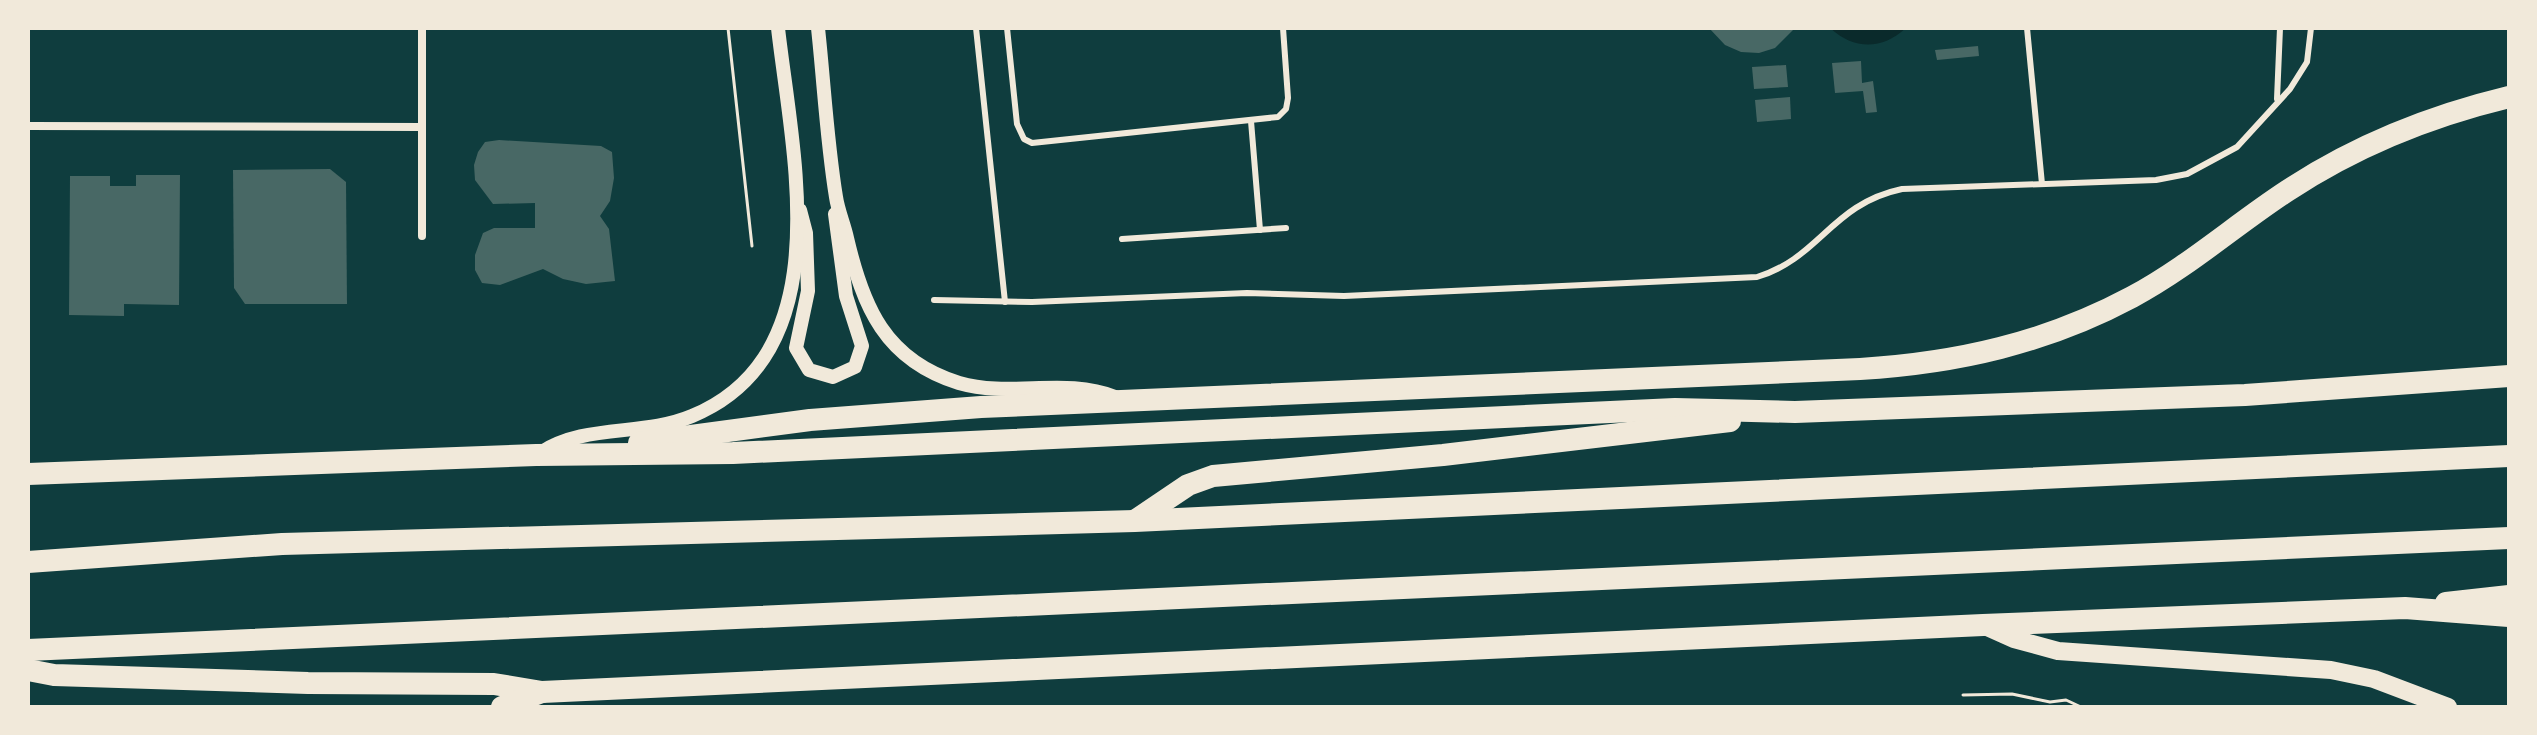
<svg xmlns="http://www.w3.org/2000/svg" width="2537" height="735" font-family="'Fira Sans Condensed',sans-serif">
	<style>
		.water { fill: #0a2a2b }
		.building { fill: #486865 }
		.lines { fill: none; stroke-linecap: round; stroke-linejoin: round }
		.path { stroke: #f1e9da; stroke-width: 3 }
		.service { stroke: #f1e9da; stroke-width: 6 }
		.minor { stroke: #f1e9da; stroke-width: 8 }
		.tertiary { stroke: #f1e9da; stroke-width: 14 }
		.primary { stroke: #f1e9da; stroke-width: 18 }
		.motorway { stroke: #f1e9da; stroke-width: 22 }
	</style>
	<rect width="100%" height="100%" fill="#0f3d3e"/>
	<path class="water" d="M1830,28h76c-24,22 -52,22 -76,0z"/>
	<g class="building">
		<polygon points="1709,28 1795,28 1775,48 1759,53 1741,52 1725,45"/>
		<polygon points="1978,46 1979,56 1937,60 1935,50"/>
		<polygon points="1861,61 1862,83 1873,81 1877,112 1866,113 1863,91 1835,93 1832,63"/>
		<polygon points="1786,65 1788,87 1754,89 1752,67"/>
		<polygon points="1790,97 1791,119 1757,122 1755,100"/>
		<polygon points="499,140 601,146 612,152 614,178 610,201 600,216 609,229 615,281 586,284 563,279 543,269 500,285 482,283 475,270 475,255 483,233 494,228 535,228 535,203 493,204 475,180 474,165 478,152 485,142"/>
		<polygon points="330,169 346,182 347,304 245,304 234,288 233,170"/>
		<polygon points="136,175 180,175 179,305 124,304 124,316 69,315 70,176 110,176 110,186 136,186"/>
	</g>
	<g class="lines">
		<g class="path">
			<polyline points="728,28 752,246"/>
			<polyline points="1963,695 2012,694 2050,702 2066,700 2081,707"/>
		</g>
		<g class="service">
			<polyline points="976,28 1005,302"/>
			<polyline points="1007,28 1017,124 1024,139 1032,143 1278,117 1286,109 1288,98 1283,28"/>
			<polyline points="2027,28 2042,184"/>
			<polyline points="2277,99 2280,28"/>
			<polyline points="1251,121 1260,230"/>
			<polyline points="1122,239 1286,228"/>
			<path d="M934,300l98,2 215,-9 97,3 413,-19c63,-19 74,-73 145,-88l254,-9 31,-6 50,-27 53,-58 17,-27 4,-34"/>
		</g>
		<g class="minor">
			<polyline points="28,126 422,127"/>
			<polyline points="422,236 422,28"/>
		</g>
		<g class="tertiary">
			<path d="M818,28c6,56 9,114 18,169 2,14 8,27 11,41 16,69 38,122 112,145 52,15 106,-6 156,14"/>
			<polyline points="800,210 806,233 808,291 796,348 809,370 833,377 855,367 862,346 846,296 835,214"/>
			<path d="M540,453c46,-30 102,-16 152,-37 150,-62 100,-263 86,-388"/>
		</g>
		<polyline class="primary" points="1985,626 2014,639 2058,651 2331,670 2374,679 2448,707"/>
		<g class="motorway">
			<path d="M639,443l171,-23 171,-13 879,-38c97,-6 186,-26 272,-72 56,-30 103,-72 155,-106 68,-45 143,-75 222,-94"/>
			<polyline points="28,474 536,455 733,453 1675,409 1795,412 2245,395 2509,376"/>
			<polyline points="1136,520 1188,485 1213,476 1443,455 1730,421"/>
			<polyline points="28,562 282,544 1135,521 2509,456"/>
			<polyline points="2446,603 2509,596"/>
			<polyline points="28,650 2509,538"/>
			<polyline points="28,670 54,675 308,683 494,684 542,692 1983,625 2405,608 2509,616"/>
			<polyline points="502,707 542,692"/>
		</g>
	</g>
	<rect width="2537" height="735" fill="none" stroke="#f1e9da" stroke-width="60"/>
</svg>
